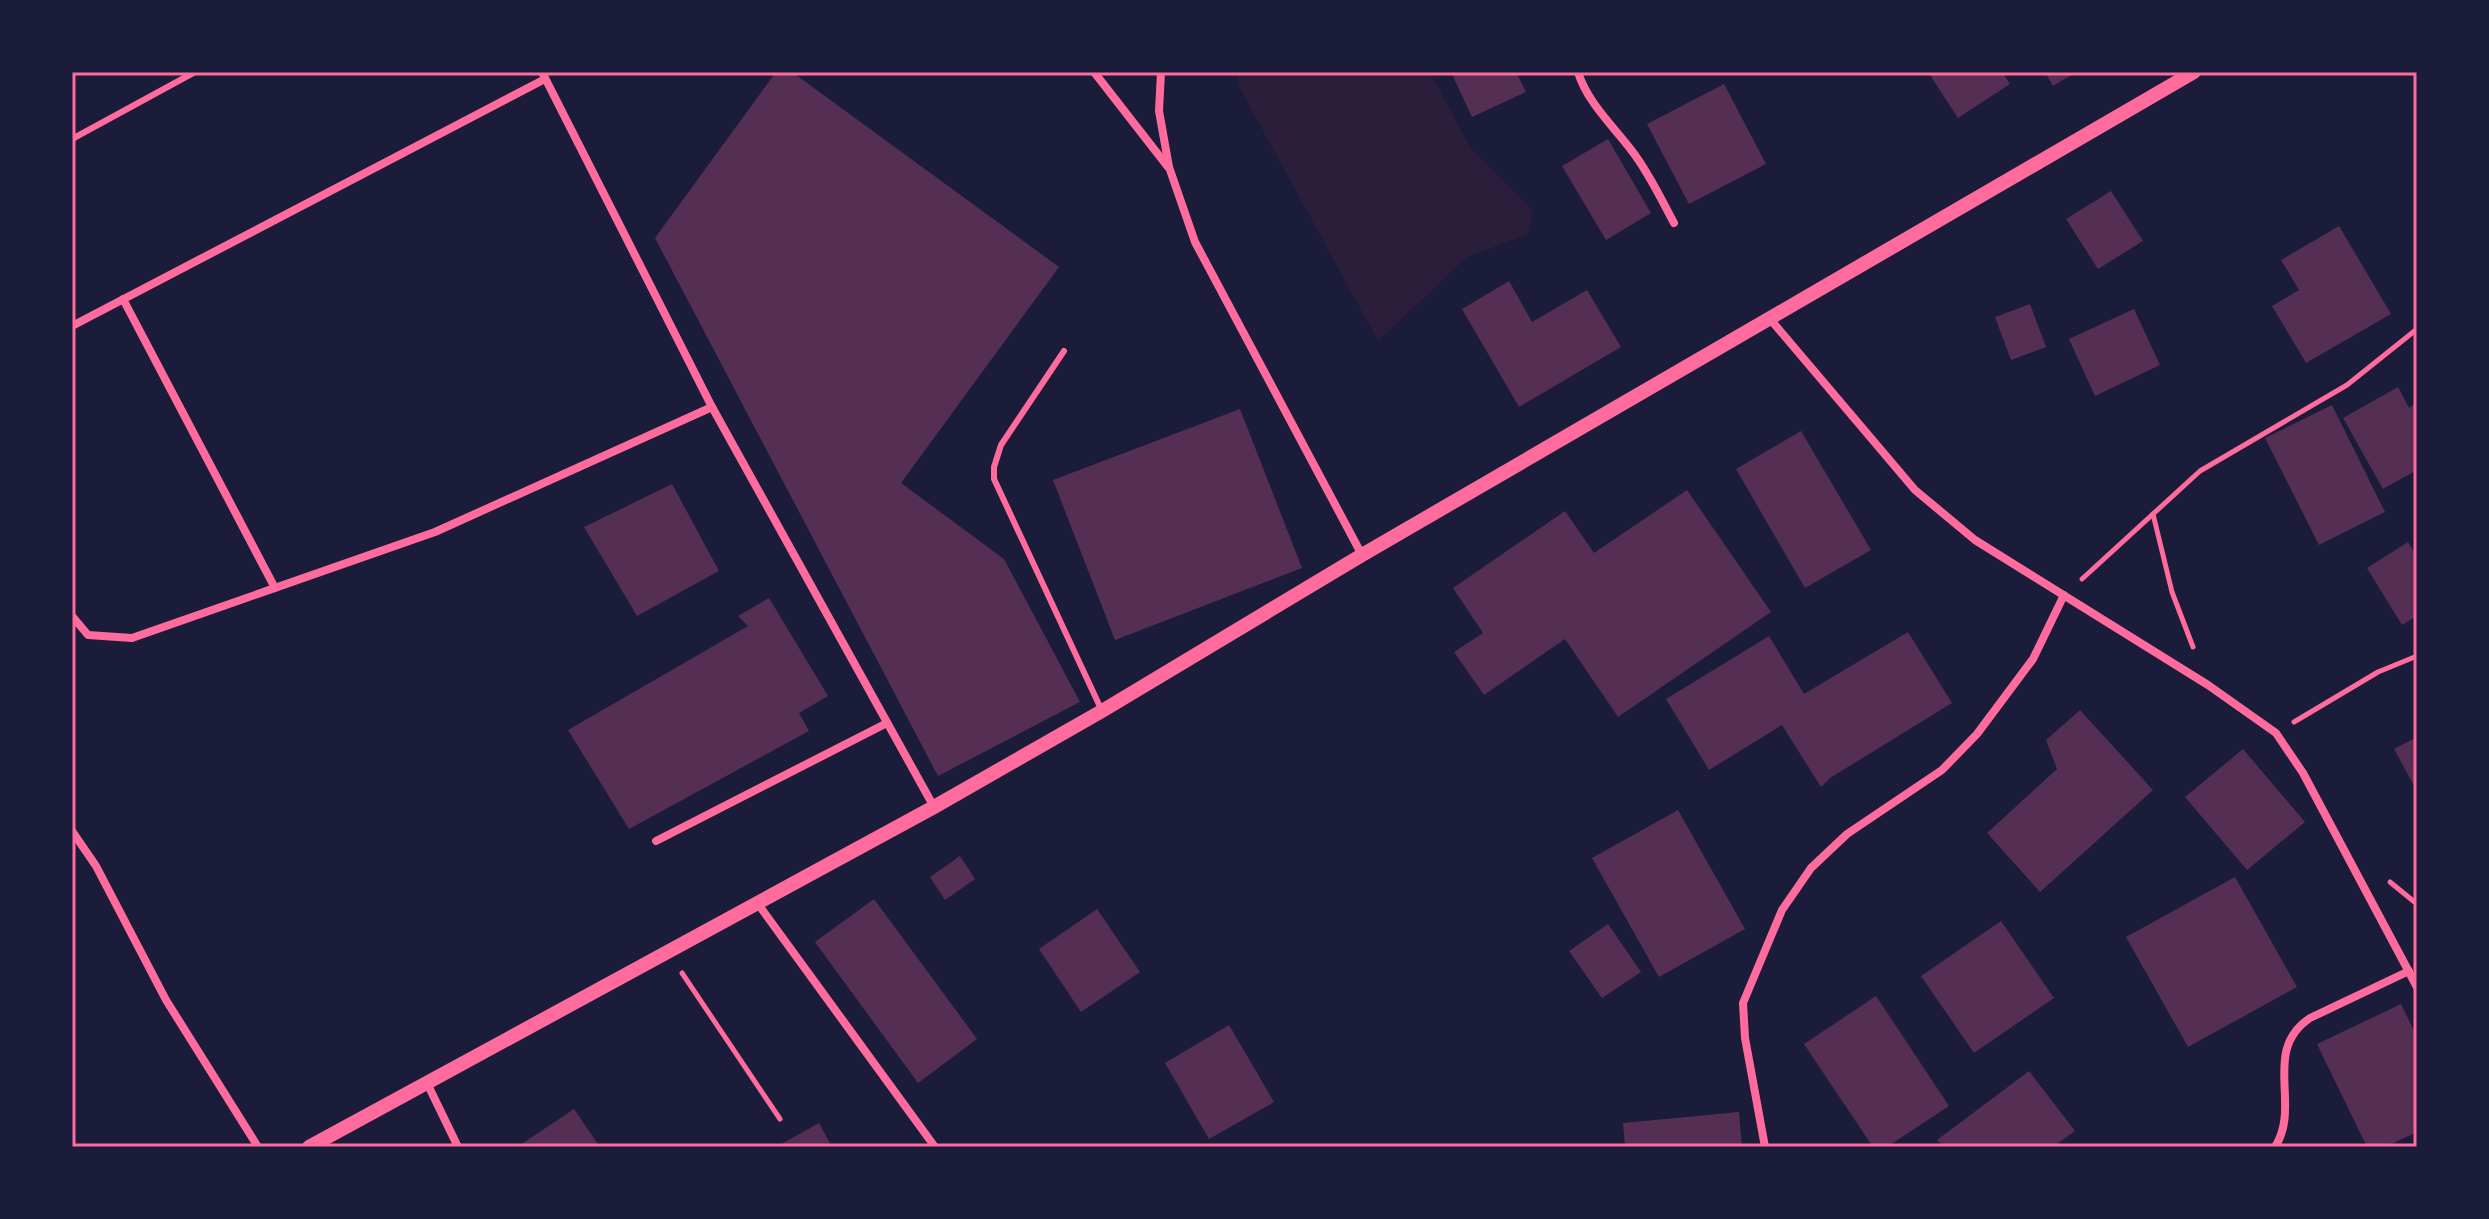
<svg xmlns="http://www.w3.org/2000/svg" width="2489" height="1219" font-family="'Golos Text',sans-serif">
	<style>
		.green { fill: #2a1e3b }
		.building { fill: #542f53 }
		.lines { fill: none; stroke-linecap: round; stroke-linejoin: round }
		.path { stroke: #ff6b9d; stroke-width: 5 }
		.service { stroke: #ff6b9d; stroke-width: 6 }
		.minor { stroke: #ff6b9d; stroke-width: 8 }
		.tertiary { stroke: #ff6b9d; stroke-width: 14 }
		.neatline { fill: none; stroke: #ff6b9d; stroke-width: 3 }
	</style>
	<rect width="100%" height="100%" fill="#1b1b3a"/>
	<polygon class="green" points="1238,72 1430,72 1471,149 1533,210 1528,234 1467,257 1378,341 1238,85"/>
	<g class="building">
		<polygon points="776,72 792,72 1059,267 901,483 1004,559 1080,702 938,776 655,238"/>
		<polygon points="1451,72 1516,72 1526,92 1472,117"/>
		<polygon points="1928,72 2002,72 2010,84 1958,118"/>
		<polygon points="2045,72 2076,72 2053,86"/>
		<polygon points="1724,84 1766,164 1689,204 1647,124"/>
		<polygon points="1608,139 1651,213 1606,240 1562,166"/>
		<polygon points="2111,191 2143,241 2098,269 2066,219"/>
		<polygon points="2339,226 2391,314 2306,363 2272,306 2299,290 2281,260"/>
		<polygon points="1509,281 1532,322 1587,290 1621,347 1519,407 1462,309"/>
		<polygon points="2030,304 2046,347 2011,360 1995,317"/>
		<polygon points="2134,309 2160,365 2095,396 2069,339"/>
		<polygon points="2398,387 2409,408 2417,403 2417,470 2383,489 2343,418"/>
		<polygon points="2332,405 2385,512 2319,545 2265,438"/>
		<polygon points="1240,409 1302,568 1115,640 1053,480"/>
		<polygon points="1801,431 1871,550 1805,588 1736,469"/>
		<polygon points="672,484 719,571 637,616 584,527"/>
		<polygon points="1687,490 1771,612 1618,717 1565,639 1484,695 1454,652 1483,633 1453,588 1565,511 1594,553"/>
		<polygon points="2408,542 2417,556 2417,616 2402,625 2367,568"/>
		<polygon points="769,598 828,696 799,713 809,731 629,829 568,730 748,626 738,616"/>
		<polygon points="1908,632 1952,703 1830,778 1821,787 1782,725 1709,770 1666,699 1769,636 1804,694"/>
		<polygon points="2080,710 2153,790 2040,892 1987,833 2057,769 2046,740"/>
		<polygon points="2417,737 2417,791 2394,749"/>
		<polygon points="2243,749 2305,822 2247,870 2185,797"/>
		<polygon points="1678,810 1745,929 1659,977 1592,858"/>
		<polygon points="960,856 975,879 945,900 930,877"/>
		<polygon points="2235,877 2297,987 2188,1047 2126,937"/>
		<polygon points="874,899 977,1039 918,1083 815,942"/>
		<polygon points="1097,909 1140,972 1081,1012 1039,949"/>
		<polygon points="2001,921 2054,998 1974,1053 1921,976"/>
		<polygon points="1608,924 1641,972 1602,998 1569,951"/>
		<polygon points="1876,996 1949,1106 1887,1147 1873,1147 1804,1044"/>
		<polygon points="2401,1004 2417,1037 2417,1132 2385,1147 2367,1147 2317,1044"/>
		<polygon points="1229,1025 1274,1102 1209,1139 1165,1063"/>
		<polygon points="2029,1071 2075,1131 2053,1147 1943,1147 1937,1140"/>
		<polygon points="574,1109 600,1147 517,1147"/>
		<polygon points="1739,1112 1742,1147 1625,1147 1623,1123"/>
		<polygon points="819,1123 832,1147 776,1147"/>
	</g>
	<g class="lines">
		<g class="path">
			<polyline points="2153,514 2172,592 2193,647"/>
			<polyline points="2082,579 2200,471 2347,385 2417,329"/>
			<polyline points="2294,722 2378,672 2417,656"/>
			<polyline points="2390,882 2417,904"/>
			<polyline points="682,973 780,1119"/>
		</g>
		<g class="service">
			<polyline points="72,139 195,72"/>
			<polyline points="1064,351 1001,445 994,467 994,479 1102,711"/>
		</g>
		<g class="minor">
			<polyline points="542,72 712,407 934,807"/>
			<polyline points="1094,72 1168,167"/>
			<polyline points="1161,72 1159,111 1169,167 1195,242 1362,555"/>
			<path d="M1578,72c9,30 35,54 54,79 17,22 29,48 42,72"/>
			<polyline points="123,299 275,588"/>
			<polyline points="1770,319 1915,490 1975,540 2208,685 2276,733 2303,773 2417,987"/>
			<polyline points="72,326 545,79"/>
			<polyline points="72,616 88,635 132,638 435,532 712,407"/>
			<polyline points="72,831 96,866 166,1000 258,1147"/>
			<polyline points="656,841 887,723"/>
			<polyline points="758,904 935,1147"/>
			<polyline points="427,1083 458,1147"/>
			<polyline points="1765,1147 1745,1038 1743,1003 1782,910 1811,868 1847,834 1942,770 1977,734 2033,659 2064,595"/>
			<path d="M2275,1147c27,-42 -14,-96 35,-129l99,-47"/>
		</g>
		<polyline class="tertiary" points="309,1147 934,807 1102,711 1362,555 2194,72"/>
	</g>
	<rect width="2489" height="1219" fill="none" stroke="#1b1b3a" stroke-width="148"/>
	<rect x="74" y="74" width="2341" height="1071" class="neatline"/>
</svg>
